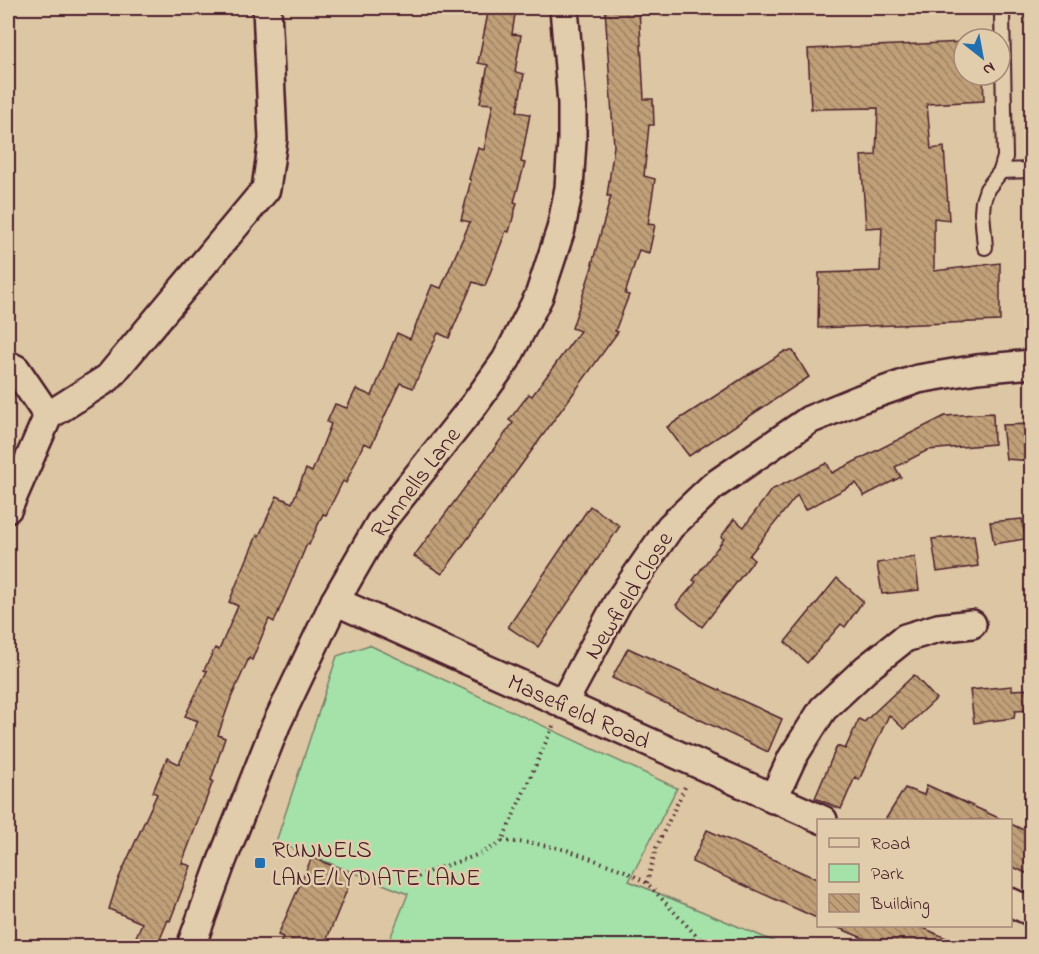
<svg xmlns="http://www.w3.org/2000/svg" width="1039" height="954" font-family="'Indie Flower',sans-serif">
	<style>
		.park { fill: #a4e2a9; stroke: #77806a; stroke-width: 1.5 }
		.building { fill: url(#building-back-hatch); stroke: #4a1f2b; stroke-width: 1.5 }
		.lines { fill: none; stroke-linecap: round; stroke-linejoin: round }
		.service-casing { stroke: #4a1f2b; stroke-width: 18 }
		.minor-casing { stroke: #4a1f2b; stroke-width: 32 }
		.path { stroke: #4a1f2b; stroke-width: 4; stroke-dasharray: 1.5 4.5; stroke-linecap: butt }
		.service { stroke: #e1ccab; stroke-width: 14 }
		.minor { stroke: #e1ccab; stroke-width: 27 }
		.poi-dot { fill: #1f6fb2; stroke: #e1ccab; stroke-width: 2 }
		.labels { text-anchor: middle; stroke-width: 5; stroke-linejoin: round; paint-order: stroke }
		.street-label { font-size: 24px; fill: #4a1f2b; stroke: #e1ccab }
		.poi-label { font-size: 24px; fill: #4a1f2b; stroke: #e1ccab; text-anchor: start }
	</style>
	<defs>
		<pattern id="building-back-hatch" width="6" height="6" patternUnits="userSpaceOnUse" patternTransform="scale(1.5)"><rect width="6" height="6" fill="#c0a078"/><path d="M-1 5l2 2M0 0l6 6M5-1l2 2" fill="none" stroke="#9e8263"/></pattern>
	</defs>
	<rect width="100%" height="100%" fill="#ddc6a3"/>
	<filter id="ink" filterUnits="userSpaceOnUse"><feTurbulence type="fractalNoise" baseFrequency=".0167" numOctaves="2"/><feDisplacementMap in="SourceGraphic" scale="12" xChannelSelector="R" yChannelSelector="G"/><feConvolveMatrix kernelMatrix="1 2 1 2 8 2 1 2 1" color-interpolation-filters="sRGB"/></filter>
	<g filter="url(#ink)">
		<polygon class="park" points="369,645 677,788 629,881 785,946 387,946 408,894 276,842 337,656"/>
		<g class="building">
			<polygon points="489,8 516,8 512,34 521,35 515,72 524,74 517,112 530,114 521,162 525,163 514,202 517,203 509,232 506,231 485,286 473,282 449,338 438,333 413,388 400,383 371,446 364,443 346,483 343,481 326,515 323,514 309,545 307,544 274,622 269,619 252,660 249,658 231,698 218,735 225,738 211,780 213,781 182,863 191,866 170,921 168,920 157,946 132,946 142,923 109,909 118,880 157,794 153,792 167,758 179,764 198,721 185,716 207,671 204,670 215,648 219,650 238,606 229,602 257,535 259,536 277,496 292,503 306,469 312,472 331,424 327,422 335,404 347,408 356,389 372,396 397,333 410,339 432,285 441,288 470,222 461,220 471,180 469,179 478,148 484,150 493,104 480,103 488,65 478,63"/>
			<polygon points="605,8 639,8 644,99 653,99 654,125 649,125 644,176 655,179 648,224 655,225 649,253 639,250 625,294 629,295 615,331 618,332 442,574 414,556 513,423 509,420 529,394 532,396 580,331 572,328 593,264 592,264 611,196 607,196 614,146"/>
			<polygon points="964,42 964,75 983,75 984,101 927,104 931,149 944,147 949,220 934,218 934,271 1000,263 1000,321 818,328 819,273 880,271 882,227 866,228 861,156 876,155 878,108 811,109 808,49"/>
			<polygon points="785,351 793,351 809,377 689,456 667,427"/>
			<polygon points="993,413 994,444 928,450 895,467 901,477 864,496 856,483 805,510 797,495 749,556 754,560 702,627 676,605 696,582 693,580 724,539 721,537 734,519 744,527 771,490 827,463 832,473 945,416"/>
			<polygon points="1032,424 1032,461 1006,459 1002,425"/>
			<polygon points="590,506 620,526 538,647 508,627"/>
			<polygon points="1022,519 1025,539 994,544 990,522"/>
			<polygon points="974,535 978,566 937,572 932,539"/>
			<polygon points="915,557 919,590 882,594 877,563"/>
			<polygon points="837,578 863,601 845,627 841,624 807,663 785,642"/>
			<polygon points="628,648 782,719 768,752 612,678"/>
			<polygon points="914,675 936,699 904,729 889,715 859,780 855,777 841,809 815,798 837,746 845,749 859,719 864,722"/>
			<polygon points="1012,686 1012,690 1032,689 1032,710 1015,711 1014,718 974,723 970,690"/>
			<polygon points="927,785 1003,820 885,820 905,788 924,795"/>
			<polygon points="1011,824 1032,834 1032,876 1011,866"/>
			<polygon points="707,830 819,880 819,919 692,862"/>
			<polygon points="312,857 353,875 324,946 279,946 283,937 278,935"/>
			<polygon points="834,926 919,926 964,946 882,946"/>
		</g>
		<g class="lines">
			<g class="service-casing">
				<g id="service">
					<polyline points="1001,171 1032,170"/>
					<polyline points="985,247 982,212 983,201 987,189 1001,171 1005,157 1002,15"/>
				</g>
			</g>
			<g class="minor-casing">
				<g id="minor">
					<polyline points="8,365 16,369 48,416"/>
					<polyline points="8,508 48,416 108,378 266,189 273,139 267,8"/>
					<polyline points="335,601 823,820"/>
					<polyline points="563,704 618,602 670,527 713,486 809,420 860,399 918,379 977,369 1032,364"/>
					<polyline points="773,799 792,758 823,709 867,668 905,638 938,628 972,624"/>
					<polyline points="1010,902 1032,912"/>
					<polyline points="191,946 222,861 276,725 335,601 380,523 474,405 506,360 539,296 561,229 569,188 572,141 572,104 564,8"/>
				</g>
			</g>
			<g class="path">
				<polyline points="788,8 790,10"/>
				<polyline points="502,841 532,843 567,850 625,871 647,883 706,946"/>
				<path d="M418,877c27,-15 60,-17 84,-36l51,-115"/>
				<polyline points="647,883 656,848 685,787"/>
			</g>
			<use href="#service" class="service"/>
			<use href="#minor" class="minor"/>
		</g>
	</g>
	<rect class="poi-dot" x="254" y="857" width="12" height="12" rx="3"/>
	<g class="labels">
		<g class="street-label">
			<text transform="translate(415 482) rotate(-53)" y="8">Runnells Lane</text>
			<text transform="translate(628 595) rotate(-58)" y="8">Newfield Close</text>
			<text transform="translate(579 711) rotate(24)" y="8">Masefield Road</text>
		</g>
		<g class="poi-label">
			<text x="272" y="857">RUNNELS<tspan x="272" dy="28">LANE/LYDIATE LANE</tspan></text>
		</g>
	</g>
	<rect width="1039" height="954" fill="none" stroke="#e1ccab" stroke-width="30"/>
	<rect x="15" y="15" width="1009" height="924" fill="none" stroke="#4a1f2b" stroke-width="2" filter="url(#ink)"/>
	<rect x="817" y="819" width="195" height="108" fill="#e1ccab" stroke="#a58778" stroke-width="1.5"/>
	<rect x="829" y="838" width="30" height="9" fill="#e1ccab" stroke="#a58778" stroke-width="1.5"/>
	<text x="871" y="849" font-size="18" fill="#4a1f2b">Road</text>
	<rect x="829" y="864" width="30" height="18" fill="#a4e2a9" stroke="#a58778" stroke-width="1.5"/>
	<text x="871" y="879" font-size="18" fill="#4a1f2b">Park</text>
	<rect x="829" y="894" width="30" height="18" fill="url(#building-back-hatch)" stroke="#a58778" stroke-width="1.5"/>
	<text x="871" y="909" font-size="18" fill="#4a1f2b">Building</text>
	<g transform="translate(982 57) rotate(149)"><circle r="28" fill="#e1ccab" stroke="#a58778" stroke-width="1.5"/>
	<path d="M0-4.5L10 22L0 15L-10 22Z" fill="#1f6fb2"/>
	<text y="-9" font-size="16" font-weight="bold" text-anchor="middle" fill="#4a1f2b">N</text>
	</g>
</svg>
